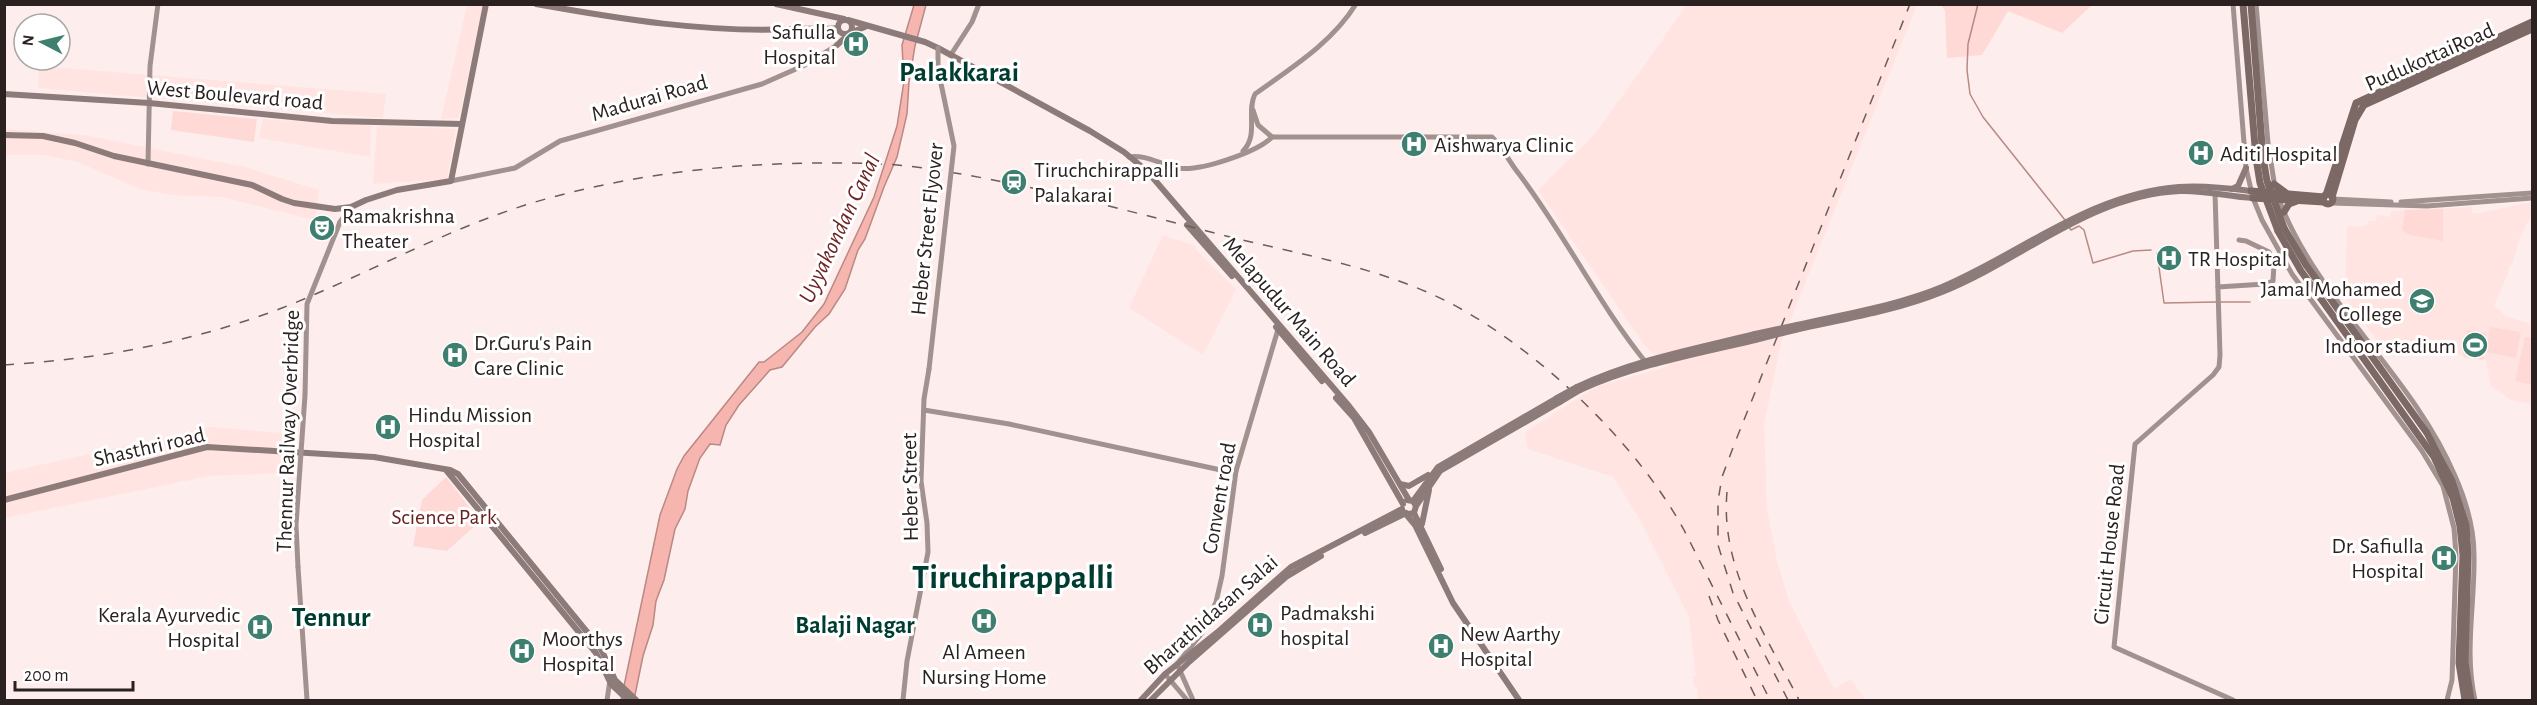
<svg xmlns="http://www.w3.org/2000/svg" width="2537" height="705" font-family="'Alegreya Sans',sans-serif">
	<style>
		.built { fill: #ffe4e1 }
		.green { fill: #fed9d5 }
		.water { fill: #f6b5af; stroke: #b98984; stroke-width: 1.5 }
		.lines { fill: none; stroke-linecap: round; stroke-linejoin: round }
		.stream { stroke: #b98984; stroke-width: 1.5 }
		.secondary { stroke: #a19290; stroke-width: 5 }
		.primary { stroke: #8d7b79; stroke-width: 6 }
		.highway { stroke: #7c6865; stroke-width: 7 }
		.rail { stroke: #685e5d; stroke-width: 1.5; stroke-dasharray: 10 10; stroke-linecap: butt }
		.secondary-bridge { stroke: #a19290; stroke-width: 5 }
		.primary-bridge { stroke: #8d7b79; stroke-width: 6 }
		.highway-bridge { stroke: #7c6865; stroke-width: 7 }
		.labels { text-anchor: middle; stroke-width: 6; stroke-linejoin: round; paint-order: stroke }
		.poi-label { font-size: 22px; fill: #2a2120; stroke: #fff; text-anchor: start }
		.street-label { font-size: 22px; fill: #2a2120; stroke: #fff }
		.park-label { font-size: 22px; fill: #691f1e; stroke: #fff }
		.water-label { font-size: 24px; font-style: italic; fill: #702524; stroke: #fff }
		.neighbourhood-label { font-size: 24px; font-weight: bold; fill: #013c31; stroke: #fff }
		.district-label { font-size: 28px; font-weight: bold; fill: #013c31; stroke: #fff }
		.town-label { font-size: 34px; font-weight: bold; fill: #013c31; stroke: #fff }
	</style>
	<rect width="100%" height="100%" fill="#fdeeed"/>
	<g class="built">
		<polygon points="467,5 483,5 459,118 441,119"/>
		<polygon points="1686,5 1917,5 1781,343 1764,424 1767,509 1777,561 1789,601 1834,689 1851,679 1866,700 1698,700 1697,687 1694,687 1693,676 1696,676 1689,617 1639,518 1613,477 1528,449 1525,432 1596,387 1668,366 1645,346 1538,190 1594,135 1654,52"/>
		<polygon points="39,66 386,94 383,118 38,88"/>
		<polygon points="263,119 371,126 370,157 259,138"/>
		<polygon points="377,126 456,129 447,179 373,184"/>
		<polygon points="4,129 84,135 245,167 319,190 315,220 222,197 171,195 140,189 78,162 43,155 5,155"/>
		<polygon points="2532,202 2532,214 2520,237 2512,265 2509,265 2509,271 2494,306 2507,317 2532,324 2532,404 2511,400 2491,386 2486,360 2435,350 2430,353 2405,346 2404,354 2399,353 2394,356 2383,348 2345,297 2347,227 2366,226 2368,221 2375,221 2378,215 2390,217 2391,211 2472,207 2472,213 2479,213"/>
		<polygon points="1163,235 1196,246 1196,250 1236,289 1203,355 1129,308"/>
		<polygon points="211,427 292,434 289,473 209,476 5,518 4,473"/>
	</g>
	<g class="green">
		<polygon points="1941,5 2092,5 2062,33 2008,11 1982,55 1947,58 1945,11"/>
		<polygon points="173,111 257,119 254,142 171,130"/>
		<polygon points="2443,209 2443,241 2410,235 2402,230 2405,210"/>
		<polygon points="2490,327 2521,332 2516,358 2486,352"/>
		<polygon points="2467,330 2487,333 2483,360 2463,357"/>
		<polygon points="2525,337 2532,338 2532,385 2515,381"/>
		<polygon points="446,477 480,521 447,551 413,546 422,500"/>
	</g>
	<polygon class="water" points="914,5 926,5 915,46 909,82 907,114 897,157 884,187 865,239 858,250 845,289 829,314 815,327 782,367 770,370 739,405 726,425 720,445 710,444 700,458 688,491 685,509 675,529 664,580 656,601 653,625 643,656 634,700 621,700 660,515 677,469 684,456 759,362 764,362 802,332 824,304 874,197 897,126 904,81 902,45"/>
	<g class="lines">
		<g class="stream">
			<polyline points="1978,4 1968,44 1967,70 1970,94 1983,117 2065,220"/>
			<polyline points="2069,227 2071,230 2079,226 2084,230 2093,263 2133,251 2151,250"/>
			<polyline points="2157,253 2164,303 2216,302"/>
			<polyline points="2221,302 2250,302"/>
		</g>
		<g class="secondary">
			<polyline points="2233,4 2246,168 2253,198 2262,220 2292,274 2422,451 2443,486 2454,528 2456,555 2452,680 2447,700"/>
			<polyline points="2256,4 2268,143 2275,188"/>
			<polyline points="952,53 972,22 979,4"/>
			<polyline points="1253,110 1258,125 1272,137"/>
			<path d="M1243,151c16,-16 3,-39 12,-57 36,-26 77,-51 101,-90"/>
			<path d="M1129,157c17,-3 32,8 49,11 21,4 80,-16 94,-31h220c10,10 16,22 24,33 48,62 82,134 132,195"/>
			<polyline points="148,164 150,66 158,4"/>
			<polyline points="451,181 515,168 560,141 762,84 805,65 837,45"/>
			<polyline points="2215,193 2220,355 2219,367 2213,375 2135,444 2114,647 2233,700"/>
			<path d="M2278,197c38,104 134,177 177,279 11,25 19,52 19,79 1,49 -10,97 1,145"/>
			<polyline points="2333,199 2391,202"/>
			<polyline points="2401,202 2532,193"/>
			<polyline points="2331,203 2427,206 2532,198"/>
			<polyline points="340,222 351,207"/>
			<polyline points="2218,287 2265,284 2273,281 2274,264 2269,252 2246,241 2239,240"/>
			<polyline points="924,410 1009,424 1230,472 1236,471"/>
			<polyline points="298,567 307,700"/>
			<polyline points="1165,674 1187,700"/>
			<polyline points="607,700 610,680"/>
			<polyline points="903,700 907,661 928,552 927,523 921,481 924,399 929,369"/>
			<polyline points="1193,700 1177,664 1202,633 1216,602 1222,576 1236,471 1279,326"/>
		</g>
		<g class="primary">
			<path d="M536,4c84,15 170,29 256,25 15,-1 30,1 46,-1"/>
			<polyline points="776,4 844,19"/>
			<circle cx="845" cy="27" r="7"/>
			<polyline points="848,20 925,42 938,48 1090,131 1124,152 1147,171 1349,406 1369,432 1409,500"/>
			<polyline points="837,45 850,33 867,26"/>
			<polyline points="4,94 149,103 332,121 462,124"/>
			<polyline points="4,135 43,136 75,143 114,156 252,185 282,199 294,203 335,209 351,207 366,200 397,190 451,181 486,4"/>
			<polyline points="2232,189 2238,186 2246,168"/>
			<polyline points="1187,225 1232,276"/>
			<path d="M1797,325c48,-11 99,-19 145,-38 80,-34 147,-93 237,-100 23,-2 49,1 72,4"/>
			<polyline points="1276,327 1322,381"/>
			<path d="M1795,330c49,-11 100,-19 147,-38 80,-32 148,-97 238,-101 25,-1 49,6 73,7"/>
			<path d="M1577,387c57,-27 118,-38 178,-53"/>
			<path d="M1580,390c55,-25 116,-36 175,-50"/>
			<polyline points="1336,398 1354,418 1403,504"/>
			<polyline points="446,470 596,653 611,684 628,700"/>
			<polyline points="1400,484 1409,486 1428,475"/>
			<polyline points="4,500 207,447 374,457 450,470 458,474 601,649 615,680 636,700"/>
			<polyline points="1407,500 1413,501 1416,506 1414,513 1408,514"/>
			<polyline points="1413,501 1438,467 1557,398"/>
			<polyline points="1416,506 1440,471 1560,402"/>
			<polyline points="1405,513 1415,525 1453,603 1519,700"/>
			<polyline points="1414,513 1441,569"/>
			<polyline points="1422,524 1429,490"/>
			<polyline points="1365,533 1406,513"/>
			<polyline points="1141,700 1165,674 1220,630 1291,567 1402,509"/>
			<polyline points="1151,700 1189,662 1286,577 1321,556"/>
		</g>
		<g class="highway">
			<polyline points="2243,4 2256,158"/>
			<polyline points="2251,4 2263,158"/>
			<polyline points="2274,184 2286,193"/>
			<polyline points="2251,191 2324,197"/>
			<circle cx="2328" cy="199" r="5"/>
			<polyline points="2326,195 2356,103 2532,22"/>
			<polyline points="2332,197 2355,120 2364,105 2532,29"/>
			<polyline points="2253,198 2324,202"/>
			<polyline points="2284,212 2289,204 2297,201"/>
			<polyline points="2284,228 2306,265 2427,433 2452,481 2466,525 2468,554 2465,662 2471,700"/>
			<polyline points="2278,231 2301,271 2434,457 2453,498 2460,526 2463,555 2459,663 2465,700"/>
		</g>
		<g class="rail">
			<path d="M4,365c96,-6 189,-23 278,-57 91,-36 176,-86 271,-111 89,-24 181,-34 272,-34 28,0 56,0 83,3 109,14 216,44 322,71 73,18 153,31 220,66 88,46 186,139 234,227l86,170"/>
			<path d="M1727,492c-7,77 39,143 72,208"/>
			<polyline points="1709,596 1718,620 1757,700"/>
			<polyline points="1788,700 1733,593 1718,545 1718,501 1722,477 1734,445 1910,4"/>
		</g>
		<g class="secondary-bridge">
			<polyline points="929,369 954,146 938,69 938,48"/>
			<polyline points="298,567 296,525 305,395 307,304 340,222"/>
		</g>
		<g class="primary-bridge">
			<polyline points="1755,334 1797,325"/>
			<polyline points="1755,340 1795,330"/>
			<polyline points="1557,398 1577,387"/>
			<polyline points="1560,402 1580,390"/>
		</g>
		<g class="highway-bridge">
			<polyline points="2256,158 2260,183 2278,231"/>
			<polyline points="2263,158 2267,181 2284,228"/>
		</g>
	</g>
	<defs>
		<g id="hospital-disc" transform="scale(1.35)"><circle r="9.5" fill="#3f7f6f" stroke="#fff"/><path d="M-5-5h3v3.5h4V-5h3V5h-3V1.5h-4V5h-3Z" fill="#fff"/></g>
		<g id="station-disc" transform="scale(1.35)"><circle r="9.5" fill="#3f7f6f" stroke="#fff"/><path d="M-3-6H3Q5-6 5-4V2Q5 4 3 4L4.5 6H3L1.5 4h-3L-3 6H-4.5L-3 4Q-5 4-5 2V-4Q-5-6-3-6ZM-3.5-4v3h7v-3ZM-3.5 1v1.5H-2V1ZM2 1v1.5H3.5V1Z" fill="#fff"/></g>
		<g id="theatre-disc" transform="scale(1.35)"><circle r="9.5" fill="#3f7f6f" stroke="#fff"/><path d="M-5-5.5Q0-4 5-5.5V0Q5 5 0 6Q-5 5-5 0ZM-3.3-2.5H-1v1.5H-3.3ZM1-2.5H3.3v1.5H1ZM-2.8 1Q0 5.5 2.8 1Z" fill="#fff"/></g>
		<g id="university-disc" transform="scale(1.35)"><circle r="9.5" fill="#3f7f6f" stroke="#fff"/><path d="M0-5L7-2L0 1L-7-2ZM-4 1L0 2.5L4 1V4Q0 6-4 4Z" fill="#fff"/></g>
		<g id="stadium-disc" transform="scale(1.35)"><circle r="9.5" fill="#3f7f6f" stroke="#fff"/><path d="M0-5a6.5 5 0 1 0 0 10a6.5 5 0 1 0 0-10ZM-3.5-1.8h7v3.6h-7Z" fill="#fff"/></g>
	</defs>
	<g fill-rule="evenodd">
		<use href="#hospital-disc" x="856" y="44"/>
		<use href="#hospital-disc" x="1414" y="144"/>
		<use href="#hospital-disc" x="2201" y="153"/>
		<use href="#station-disc" x="1014" y="182"/>
		<use href="#theatre-disc" x="322" y="228"/>
		<use href="#hospital-disc" x="2169" y="258"/>
		<use href="#university-disc" x="2422" y="301"/>
		<use href="#stadium-disc" x="2475" y="345"/>
		<use href="#hospital-disc" x="455" y="355"/>
		<use href="#hospital-disc" x="388" y="427"/>
		<use href="#hospital-disc" x="2444" y="558"/>
		<use href="#hospital-disc" x="984" y="621"/>
		<use href="#hospital-disc" x="1260" y="625"/>
		<use href="#hospital-disc" x="260" y="627"/>
		<use href="#hospital-disc" x="1441" y="646"/>
		<use href="#hospital-disc" x="522" y="651"/>
	</g>
	<g class="labels">
		<g class="poi-label">
			<text x="836" y="39" text-anchor="end">Safiulla<tspan x="836" dy="25">Hospital</tspan></text>
			<text x="1434" y="152">Aishwarya Clinic</text>
			<text x="2220" y="161">Aditi Hospital</text>
			<text x="1034" y="177">Tiruchchirappalli<tspan x="1034" dy="25">Palakarai</tspan></text>
			<text x="342" y="223">Ramakrishna<tspan x="342" dy="25">Theater</tspan></text>
			<text x="2188" y="266">TR Hospital</text>
			<text x="2402" y="296" text-anchor="end">Jamal Mohamed<tspan x="2402" dy="25">College</tspan></text>
			<text x="474" y="350">Dr.Guru's Pain<tspan x="474" dy="25">Care Clinic</tspan></text>
			<text x="2456" y="353" text-anchor="end">Indoor stadium</text>
			<text x="408" y="422">Hindu Mission<tspan x="408" dy="25">Hospital</tspan></text>
			<text x="2424" y="553" text-anchor="end">Dr. Safiulla<tspan x="2424" dy="25">Hospital</tspan></text>
			<text x="1280" y="620">Padmakshi<tspan x="1280" dy="25">hospital</tspan></text>
			<text x="240" y="622" text-anchor="end">Kerala Ayurvedic<tspan x="240" dy="25">Hospital</tspan></text>
			<text x="1460" y="641">New Aarthy<tspan x="1460" dy="25">Hospital</tspan></text>
			<text x="542" y="646">Moorthys<tspan x="542" dy="25">Hospital</tspan></text>
			<text x="984" y="659" text-anchor="middle">Al Ameen<tspan x="984" dy="25">Nursing Home</tspan></text>
		</g>
		<g class="street-label">
			<text transform="translate(2429 56) rotate(-24)" y="8">PudukottaiRoad</text>
			<text transform="translate(235 94) rotate(5)" y="8">West Boulevard road</text>
			<text transform="translate(649 97) rotate(-16)" y="8">Madurai Road</text>
			<text transform="translate(926 229) rotate(-84)" y="8">Heber Street Flyover</text>
			<text transform="translate(1290 311) rotate(49)" y="8">Melapudur Main Road</text>
			<text transform="translate(287 431) rotate(-88)" y="8">Thennur Railway Overbridge</text>
			<text transform="translate(149 446) rotate(-13)" y="8">Shasthri road</text>
			<text transform="translate(909 487) rotate(-91)" y="8">Heber Street</text>
			<text transform="translate(1218 498) rotate(-80)" y="8">Convent road</text>
			<text transform="translate(2108 544) rotate(-84)" y="8">Circuit House Road</text>
			<text transform="translate(1210 614) rotate(-41)" y="8">Bharathidasan Salai</text>
		</g>
		<g class="park-label">
			<text x="444" y="524">Science Park</text>
		</g>
		<g class="water-label">
			<text transform="translate(839 228) rotate(-65)" y="8">Uyyakondan Canal</text>
		</g>
		<g class="neighbourhood-label">
			<text x="855" y="633">Balaji Nagar</text>
		</g>
		<g class="district-label">
			<text x="959" y="81">Palakkarai</text>
			<text x="331" y="626">Tennur</text>
		</g>
		<g class="town-label">
			<text x="1013" y="588">Tiruchirappalli</text>
		</g>
	</g>
	<rect width="2537" height="705" fill="none" stroke="#2a2120" stroke-width="12"/>
	<g transform="translate(42 42) rotate(277)"><circle r="28" fill="#ffffff" stroke="#aaa6a6" stroke-width="1.5"/>
	<path d="M0-4.5L10 22L0 15L-10 22Z" fill="#3f7f6f"/>
	<text y="-9" font-size="16" font-weight="bold" text-anchor="middle" fill="#2a2120">N</text>
	</g>
	<path d="M15 681v9h118v-9" fill="none" stroke="#2a2120" stroke-width="3"/>
	<text x="24" y="681" font-size="18" fill="#2a2120" stroke="#ffffff" stroke-width="4.5" paint-order="stroke">200 m</text>
</svg>
